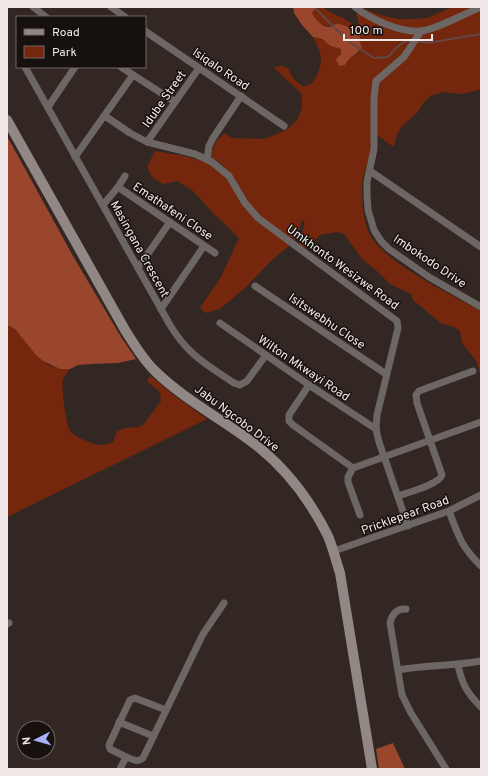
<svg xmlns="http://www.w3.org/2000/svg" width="488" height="776" font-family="Overpass,sans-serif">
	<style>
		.green { fill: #74270c }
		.forest { fill: #9a462c }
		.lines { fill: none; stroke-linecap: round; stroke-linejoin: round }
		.stream { stroke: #634645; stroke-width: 2 }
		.minor { stroke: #6c6664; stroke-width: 7 }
		.secondary { stroke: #918784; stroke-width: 10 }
		.labels { text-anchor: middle; stroke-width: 3; stroke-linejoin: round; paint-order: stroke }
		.street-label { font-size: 12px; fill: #f1e9e7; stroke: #16110f }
	</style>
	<rect width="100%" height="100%" fill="#322723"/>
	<g class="green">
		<path d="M317,7h6l3,3 19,9 10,7 2,-1 2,-3 -3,-7 2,-3 9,-2 14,5 17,4h15l14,-1 25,-11h29v82l-14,4 -8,1 -16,-2 -12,4 -6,5 -8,12 -16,14 -4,8 -3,12 -16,-11 -6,-2c0,5 0,10 -1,15 -2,13 -9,26 -9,39 0,15 1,31 7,45 14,29 83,62 112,78v62l-2,-2 -2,-9 -15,-19 -2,-12 -8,-5 -10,-2 -29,-24 -2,-6 -21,-10 -13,-13 -15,-12 -18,-25 -7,-2 -17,3 -14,14 -7,-5 6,-21 -3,-3 -6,21c-15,-10 -32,-19 -43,-32 -16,-20 -19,-40 -43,-52l5,-14 9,-10 8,5 33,1 21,-9 11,-10 5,-12v-14l-29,-27 9,-1 6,2c2,4 4,10 8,13 15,16 25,-11 25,-23 -1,-7 -4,-14 -8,-21 12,2 16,8 28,12v5l8,4 9,-5 4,-6 -27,-23c-9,6 -19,-2 -23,-11z"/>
		<polygon points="155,151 185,156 208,163 226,176 240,201 256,221 290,245 273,259 245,288 220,309 206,313 200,308 221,277 239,238 211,211 192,190 177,181 163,184 152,177 147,167"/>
		<path d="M7,325c26,12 25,45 63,44 -2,3 -6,7 -7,10 -2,7 3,43 6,50 4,7 13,10 20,13 9,4 15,4 24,0l4,-11 9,-3 13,-1 5,-3 17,-23 -1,-9 -12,-10v-3l3,-3 21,18 35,25 -200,98z"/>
	</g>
	<g class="forest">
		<path d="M293,7h24l-5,6c3,6 10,14 17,14 3,0 5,-3 8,-3 8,0 17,6 23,11l-1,6 3,6c-6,9 -12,8 -17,18l-6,1 -3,-7 5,-5v-5l-10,-3 -9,-7 -9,-2 -11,-12 -8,-12z"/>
		<polygon points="7,136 73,256 121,337 136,359 118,363 92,364 78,365 70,369 60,369 43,361 36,355 15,329 7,325"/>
		<polygon points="393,743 405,769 379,769 376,749"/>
	</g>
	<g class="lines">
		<g class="stream">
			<path d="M314,7l34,34 26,17 14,-1c7,-7 14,-18 25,-17"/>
			<polyline points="417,41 427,43 481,34"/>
			<polyline points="398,768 398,769"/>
		</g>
		<g class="minor">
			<polyline points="33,7 46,17"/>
			<polyline points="111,7 125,17"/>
			<path d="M355,7c15,12 46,26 66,24 14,-1 45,-18 60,-24"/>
			<polyline points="145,31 284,126"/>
			<polyline points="421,31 404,57 376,81 374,98 374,149 367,182 367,195 368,210 374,230 381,241 389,249 429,277 481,307"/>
			<path d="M25,67l145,258c18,30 36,39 64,58l6,2 7,-4 19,-26"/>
			<polyline points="121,67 175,102"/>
			<polyline points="48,107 75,67"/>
			<polyline points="105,116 130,133 147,142 195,154 212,162 229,176 245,203 258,218 397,321 398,328 377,415 376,429 379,442 408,526"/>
			<polyline points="147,142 199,68"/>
			<polyline points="75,157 133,75"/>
			<polyline points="207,159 209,146 213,138 241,96"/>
			<polyline points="370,171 481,247"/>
			<polyline points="118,187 125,176"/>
			<polyline points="103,205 118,187 215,253"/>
			<polyline points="138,268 170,222"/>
			<polyline points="255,286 386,374"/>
			<polyline points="161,309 204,246"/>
			<polyline points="220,323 309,385 376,429"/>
			<polyline points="309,385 289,415 289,421 293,425 353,468"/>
			<path d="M398,496c11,-4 40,-11 44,-21l-25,-72 -1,-8 3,-4 54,-20"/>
			<path d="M449,511c10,26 12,35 32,55"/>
			<polyline points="360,515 348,482 348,477 353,468 481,422"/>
			<polyline points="334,551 449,511 481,495"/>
			<path d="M406,609c-9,-1 -14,5 -16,14l12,72 9,18 35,56"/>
			<polyline points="7,624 9,623"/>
			<path d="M458,665c4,19 9,28 23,42"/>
			<path d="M398,670c27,-5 55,-4 83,-9"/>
			<polyline points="119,722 153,736"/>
			<polyline points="126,757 110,749 109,745 130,700 135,698 166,710"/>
			<path d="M120,769l6,-12c6,2 11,6 17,1l60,-124 21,-31"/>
		</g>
		<path class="secondary" d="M7,120l118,210c9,14 18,30 31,42 28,27 64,46 96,70 32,24 58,58 76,94 5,12 8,25 12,37l32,196"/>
	</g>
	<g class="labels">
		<g class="street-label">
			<text transform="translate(221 69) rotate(34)" y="4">Isiqalo Road</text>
			<text transform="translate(164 99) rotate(-55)" y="4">Idube Street</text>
			<text transform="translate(173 211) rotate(34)" y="4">Emathafeni Close</text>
			<text transform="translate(140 249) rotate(61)" y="4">Masingana Crescent</text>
			<text transform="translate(430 261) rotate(34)" y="4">Imbokodo Drive</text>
			<text transform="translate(343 267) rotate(36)" y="4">Umkhonto Wesizwe Road</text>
			<text transform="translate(327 321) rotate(34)" y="4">Isitswebhu Close</text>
			<text transform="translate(304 368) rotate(34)" y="4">Wilton Mkwayi Road</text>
			<text transform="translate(237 418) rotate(37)" y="4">Jabu Ngcobo Drive</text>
			<text transform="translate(405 515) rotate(-20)" y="4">Pricklepear Road</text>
		</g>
	</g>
	<rect width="488" height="776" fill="none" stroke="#f1e9e7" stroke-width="16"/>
	<rect x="16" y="16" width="130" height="52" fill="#16110f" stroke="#6e6765"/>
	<rect x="24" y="29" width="20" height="6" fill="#918784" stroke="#6e6765"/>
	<text x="52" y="36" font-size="12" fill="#f1e9e7">Road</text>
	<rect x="24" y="46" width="20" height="12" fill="#74270c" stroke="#6e6765"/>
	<text x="52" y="56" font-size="12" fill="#f1e9e7">Park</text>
	<g transform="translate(36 740) rotate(264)"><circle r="19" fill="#16110f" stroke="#6e6765"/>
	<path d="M0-3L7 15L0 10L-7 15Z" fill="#a6b1fc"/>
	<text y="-6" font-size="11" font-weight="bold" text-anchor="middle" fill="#f1e9e7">N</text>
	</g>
	<path d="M344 34v6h88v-6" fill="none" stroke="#f1e9e7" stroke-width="2"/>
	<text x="350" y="34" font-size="12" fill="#f1e9e7" stroke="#16110f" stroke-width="3" paint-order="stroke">100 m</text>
</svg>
